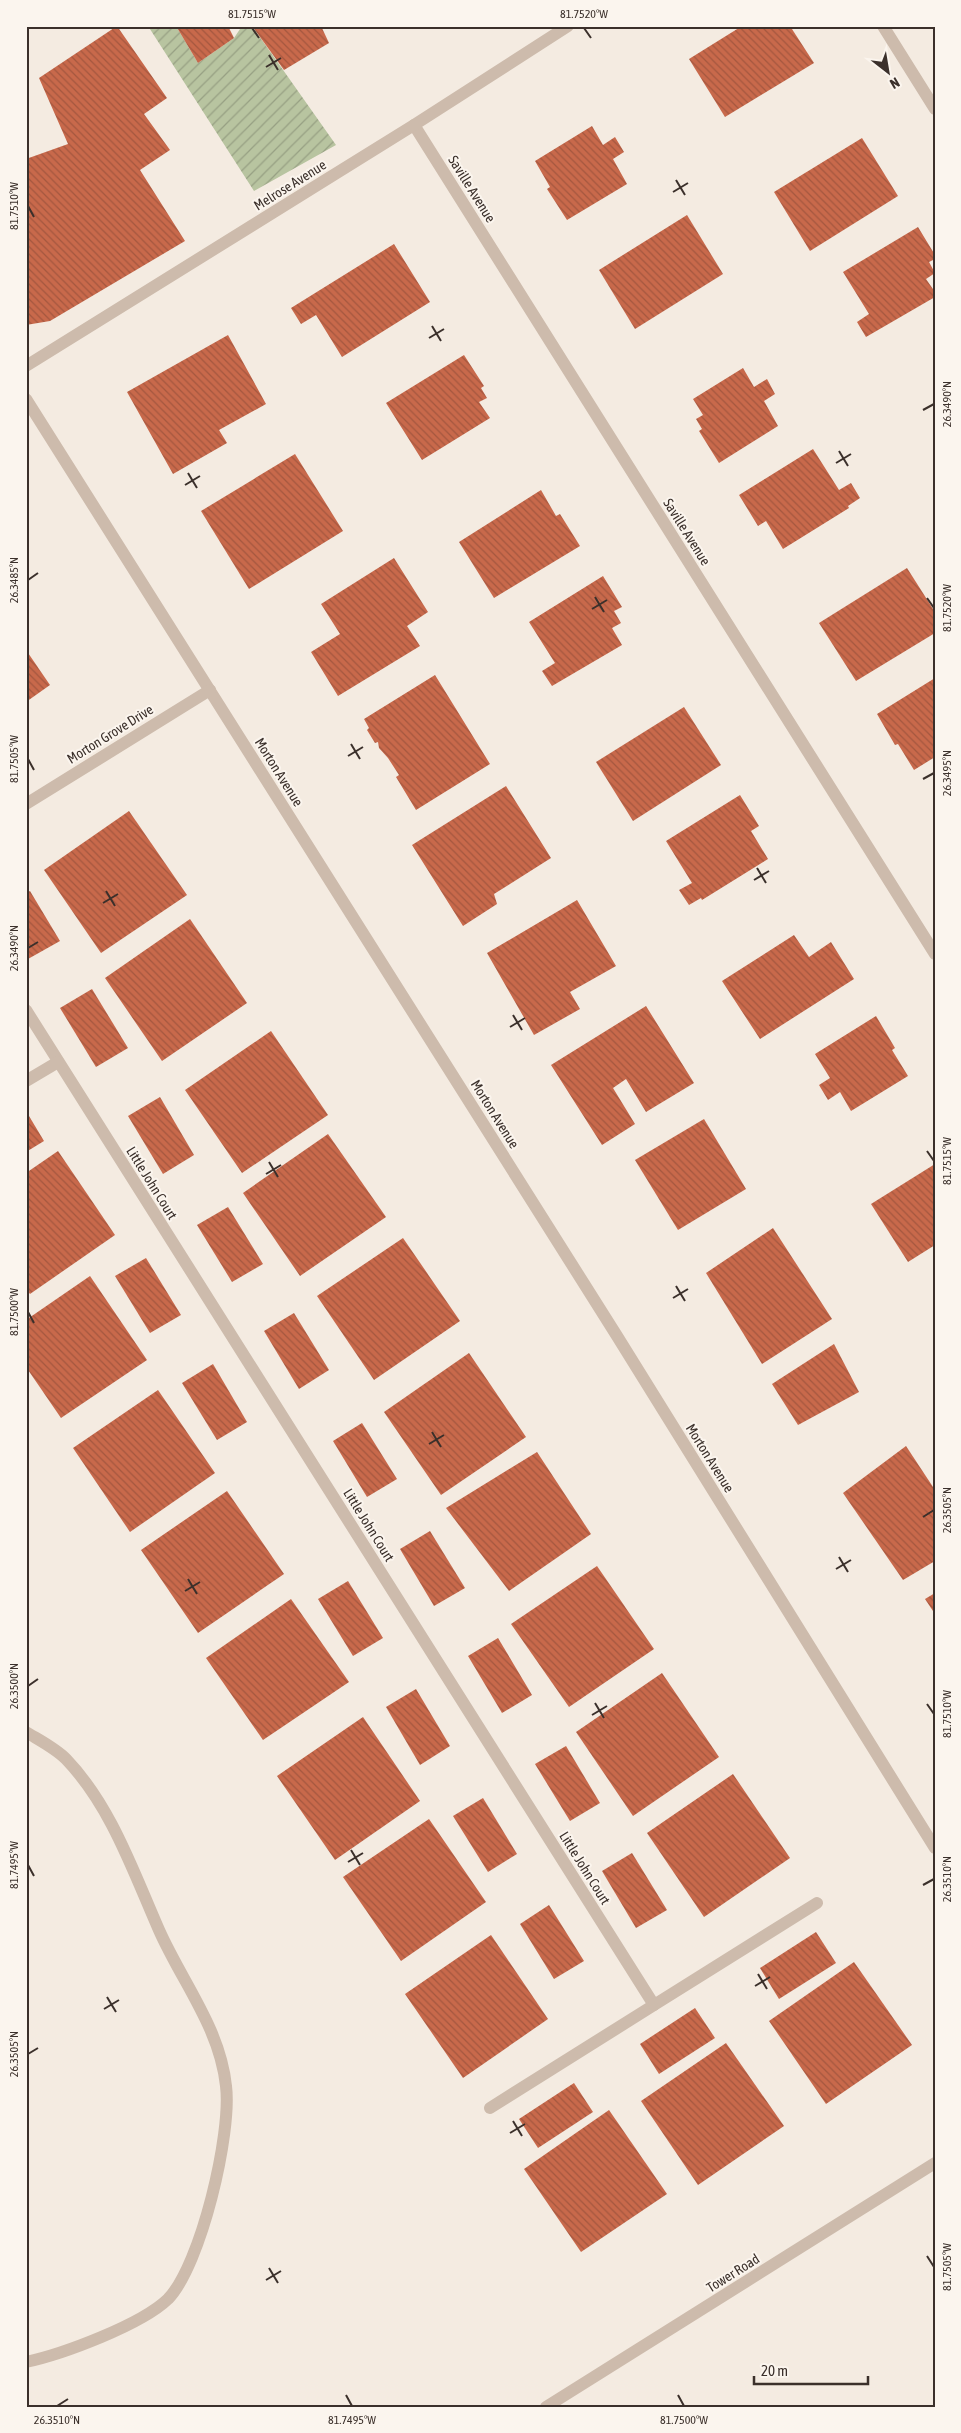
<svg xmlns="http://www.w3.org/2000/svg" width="961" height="2433" font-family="'Asap Condensed',sans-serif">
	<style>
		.garden { fill: url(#garden-furrows) }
		.building { fill: url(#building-back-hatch) }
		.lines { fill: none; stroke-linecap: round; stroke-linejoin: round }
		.service { stroke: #cdbbac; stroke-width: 12 }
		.minor { stroke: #cdbbac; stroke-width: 12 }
		.ticks { fill: none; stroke: #3b302b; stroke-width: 2 }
		.labels { text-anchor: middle; stroke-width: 4; stroke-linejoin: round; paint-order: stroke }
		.street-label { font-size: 14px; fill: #3b302b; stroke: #fbf5ee }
		.neatline { fill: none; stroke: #3b302b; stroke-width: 2 }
		.ticks-label { font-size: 12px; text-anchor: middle; fill: #3b302b }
	</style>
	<defs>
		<pattern id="garden-furrows" width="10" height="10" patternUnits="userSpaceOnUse" patternTransform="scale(1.25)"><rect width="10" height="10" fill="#b8c4a0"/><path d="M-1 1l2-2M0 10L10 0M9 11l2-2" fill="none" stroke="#97a083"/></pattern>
		<pattern id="building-back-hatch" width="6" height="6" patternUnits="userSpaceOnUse" patternTransform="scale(1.25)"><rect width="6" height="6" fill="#c8694b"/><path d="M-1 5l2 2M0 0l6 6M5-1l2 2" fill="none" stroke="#a4573f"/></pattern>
	</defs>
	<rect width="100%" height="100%" fill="#f4ebe1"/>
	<polygon class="garden" points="148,26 176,26 198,63 234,38 242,26 252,26 336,145 254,191"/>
	<g class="building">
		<polygon points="117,26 167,98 144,114 170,150 140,170 185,241 50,321 26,325 26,159 68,144 39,78"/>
		<polygon points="176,26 228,26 234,38 198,63"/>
		<polygon points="252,26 321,26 329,43 284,70"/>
		<polygon points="742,26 790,26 814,63 725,117 689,59"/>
		<polygon points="592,126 603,145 615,137 624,152 613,159 627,184 567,220 547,189 550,187 535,161"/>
		<polygon points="862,138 898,196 810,251 774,192"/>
		<polygon points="687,215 723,274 635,329 599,270"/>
		<polygon points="918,227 935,255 935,259 929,262 935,273 926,279 935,292 935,297 866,337 857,322 869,314 843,272"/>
		<polygon points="394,244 430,302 342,357 316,315 301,324 291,308"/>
		<polygon points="228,335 266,404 219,430 227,443 173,474 127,392"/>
		<polygon points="464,355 484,386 481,388 487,398 479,402 490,418 422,460 386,403"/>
		<polygon points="743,368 754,387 767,379 775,394 764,401 778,426 719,463 699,431 702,429 696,419 703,415 693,399"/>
		<polygon points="813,449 839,490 851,483 860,498 848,506 849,508 783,549 766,521 758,526 739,495"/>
		<polygon points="295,454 343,531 249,589 201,511"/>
		<polygon points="541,490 556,516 560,514 580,546 494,598 459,542"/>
		<polygon points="394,558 428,612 407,626 420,646 338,696 311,652 340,634 321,604"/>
		<polygon points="907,568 935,612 935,633 856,681 819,623"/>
		<polygon points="603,576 622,607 614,611 621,623 612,628 622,645 552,686 542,671 555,663 529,622"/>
		<polygon points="26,650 50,685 26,702"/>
		<polygon points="435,675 490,764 416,810 396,777 399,775 388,758 379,748 378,742 375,743 367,730 369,728 364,719"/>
		<polygon points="935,678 935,757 914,770 898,744 895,745 877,714"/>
		<polygon points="684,707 721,765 633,821 596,762"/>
		<polygon points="506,786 551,858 494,894 497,904 463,926 412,845"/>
		<polygon points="740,795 759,826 751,831 768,859 702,900 701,898 689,905 679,890 692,883 666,841"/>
		<polygon points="129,811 187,895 101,953 44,870"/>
		<polygon points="30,891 60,941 28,959 26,893"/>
		<polygon points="577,900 616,966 570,992 580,1009 534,1035 487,953"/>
		<polygon points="190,919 247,1003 162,1061 105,978"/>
		<polygon points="794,935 809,957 831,942 854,979 760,1039 722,981"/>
		<polygon points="92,989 128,1048 96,1067 60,1008"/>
		<polygon points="646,1006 694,1083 646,1112 626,1079 613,1088 635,1124 602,1145 551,1065"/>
		<polygon points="876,1016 895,1048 892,1050 908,1076 851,1111 840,1092 828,1100 819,1085 830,1078 815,1054"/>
		<polygon points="271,1031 328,1115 242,1173 185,1090"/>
		<polygon points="160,1097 194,1155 163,1174 128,1116"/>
		<polygon points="26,1111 44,1141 26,1152"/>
		<polygon points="704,1119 746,1189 678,1230 635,1160"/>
		<polygon points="328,1134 386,1217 300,1276 243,1193"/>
		<polygon points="58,1151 115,1235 30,1294 26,1289 26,1173"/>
		<polygon points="935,1164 935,1245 908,1262 871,1204"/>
		<polygon points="228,1207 263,1264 232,1282 197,1225"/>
		<polygon points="773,1228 832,1319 762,1364 706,1273"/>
		<polygon points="403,1238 460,1321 374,1380 317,1296"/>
		<polygon points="146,1258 181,1315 150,1333 115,1276"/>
		<polygon points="90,1276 147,1360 61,1418 26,1367 26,1320"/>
		<polygon points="294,1313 329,1370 299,1389 264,1331"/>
		<polygon points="834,1344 859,1392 798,1425 772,1384"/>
		<polygon points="469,1353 526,1437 441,1495 384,1412"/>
		<polygon points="213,1364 247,1422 217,1440 182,1383"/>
		<polygon points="158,1390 215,1473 130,1532 73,1448"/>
		<polygon points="362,1423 397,1479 367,1497 333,1441"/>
		<polygon points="906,1446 935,1490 935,1561 903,1580 843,1493"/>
		<polygon points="537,1452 591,1534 509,1591 446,1508"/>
		<polygon points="227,1491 284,1574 198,1633 141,1550"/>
		<polygon points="430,1531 465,1588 434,1606 400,1549"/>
		<polygon points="597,1566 654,1649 569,1707 511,1624"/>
		<polygon points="348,1581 383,1638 353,1656 318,1599"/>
		<polygon points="935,1593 935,1614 925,1599"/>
		<polygon points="291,1599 349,1682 263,1740 206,1658"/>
		<polygon points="498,1638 532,1695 502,1713 468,1656"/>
		<polygon points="662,1673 719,1757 633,1816 576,1732"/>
		<polygon points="416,1689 450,1746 420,1765 386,1707"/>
		<polygon points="363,1717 420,1801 335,1860 277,1776"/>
		<polygon points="566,1746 600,1803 570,1821 535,1764"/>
		<polygon points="733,1774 790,1858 704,1917 647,1833"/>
		<polygon points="483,1798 517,1854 488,1872 453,1816"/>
		<polygon points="429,1819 486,1902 401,1961 343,1877"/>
		<polygon points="632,1853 667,1910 636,1928 602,1871"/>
		<polygon points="549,1905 584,1961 554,1979 520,1924"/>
		<polygon points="816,1932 836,1963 779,1999 760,1968"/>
		<polygon points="491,1935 548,2019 463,2078 405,1994"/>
		<polygon points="854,1962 912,2045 826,2104 769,2021"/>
		<polygon points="695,2008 715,2038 659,2074 640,2044"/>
		<polygon points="726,2043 784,2126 698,2185 641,2101"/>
		<polygon points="574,2083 593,2112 538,2148 519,2119"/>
		<polygon points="609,2110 667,2194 581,2252 524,2169"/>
	</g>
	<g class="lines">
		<path class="service" d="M26,1732c13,8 29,16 40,27 45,47 67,112 93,171 23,52 61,98 67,156 6,47 -25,179 -58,213 -27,26 -105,55 -142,63"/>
		<g class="minor">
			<polyline points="883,26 935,109"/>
			<polyline points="414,125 935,954"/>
			<polyline points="26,366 414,125 568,26"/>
			<polyline points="26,399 617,1336 935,1848"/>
			<polyline points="26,804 210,690"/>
			<polyline points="26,1010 654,2005 490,2108"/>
			<polyline points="26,1081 58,1062"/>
			<polyline points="654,2005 817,1903"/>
			<polyline points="546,2407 935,2163"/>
		</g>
	</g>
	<path class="ticks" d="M252,28l7,10M584,28l7,10M269,55l9,15M266,67l15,-9M676,180l9,15M673,192l15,-9M28,206l6,11M432,326l9,15M429,338l15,-9M923,410l11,-6M839,451l9,15M836,463l15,-9M188,473l9,15M185,485l15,-9M28,580l10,-7M595,597l9,15M927,598l7,10M592,609l15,-9M351,744l9,15M348,756l15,-9M28,759l6,11M923,779l11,-6M757,868l9,15M754,880l15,-9M106,891l9,15M103,903l15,-9M28,948l10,-6M513,1015l9,15M510,1027l15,-9M927,1151l7,10M269,1162l9,15M266,1174l15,-9M676,1286l9,15M673,1298l15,-9M28,1312l6,11M432,1432l9,15M429,1444l15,-9M923,1517l11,-7M839,1557l9,15M836,1569l15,-9M188,1579l9,15M185,1591l15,-9M28,1686l10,-7M595,1703l9,15M927,1704l7,10M592,1715l15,-9M351,1850l9,15M348,1862l15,-9M28,1865l6,11M923,1885l11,-6M758,1974l9,15M755,1986l15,-9M107,1997l9,15M104,2009l15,-9M28,2054l10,-6M513,2121l9,15M510,2133l15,-9M927,2256l7,11M269,2268l9,15M266,2280l15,-9M346,2395l6,11M678,2395l6,11M57,2406l11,-7"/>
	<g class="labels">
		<g class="street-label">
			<text transform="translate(290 185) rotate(-32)" y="5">Melrose Avenue</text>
			<text transform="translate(472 189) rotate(58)" y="5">Saville Avenue</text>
			<text transform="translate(687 532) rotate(58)" y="5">Saville Avenue</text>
			<text transform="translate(110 734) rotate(-32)" y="5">Morton Grove Drive</text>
			<text transform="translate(279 772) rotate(58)" y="5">Morton Avenue</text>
			<text transform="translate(495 1114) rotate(58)" y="5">Morton Avenue</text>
			<text transform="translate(152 1183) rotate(58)" y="5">Little John Court</text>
			<text transform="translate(710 1458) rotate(58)" y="5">Morton Avenue</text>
			<text transform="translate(369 1525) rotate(58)" y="5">Little John Court</text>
			<text transform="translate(585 1868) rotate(58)" y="5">Little John Court</text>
			<text transform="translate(733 2273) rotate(-32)" y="5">Tower Road</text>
		</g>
	</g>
	<rect width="961" height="2433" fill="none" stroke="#fbf5ee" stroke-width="55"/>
	<g transform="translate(888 72) rotate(149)" stroke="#fbf5ee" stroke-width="4" paint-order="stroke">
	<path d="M0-4L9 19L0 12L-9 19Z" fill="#3b302b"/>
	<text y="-8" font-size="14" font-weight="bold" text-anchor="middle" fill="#3b302b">N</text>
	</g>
	<path d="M754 2376v8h114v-8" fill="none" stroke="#3b302b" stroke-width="2.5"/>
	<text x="761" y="2376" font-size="15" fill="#3b302b" stroke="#fbf5ee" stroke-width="4" paint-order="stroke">20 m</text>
	<rect x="28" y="28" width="906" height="2378" class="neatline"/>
	<g class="ticks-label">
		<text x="252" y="18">81.7515°W</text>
		<text x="584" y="18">81.7520°W</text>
		<text transform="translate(14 206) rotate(-90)" y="4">81.7510°W</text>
		<text transform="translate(947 404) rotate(-90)" y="4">26.3490°N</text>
		<text transform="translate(14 580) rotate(-90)" y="4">26.3485°N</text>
		<text transform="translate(947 608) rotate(-90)" y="4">81.7520°W</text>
		<text transform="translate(14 759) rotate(-90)" y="4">81.7505°W</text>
		<text transform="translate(947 773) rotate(-90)" y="4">26.3495°N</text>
		<text transform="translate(14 948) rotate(-90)" y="4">26.3490°N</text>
		<text transform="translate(947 1161) rotate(-90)" y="4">81.7515°W</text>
		<text transform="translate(14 1312) rotate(-90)" y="4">81.7500°W</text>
		<text transform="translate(947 1510) rotate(-90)" y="4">26.3505°N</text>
		<text transform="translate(14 1686) rotate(-90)" y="4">26.3500°N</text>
		<text transform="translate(947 1714) rotate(-90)" y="4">81.7510°W</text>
		<text transform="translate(14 1865) rotate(-90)" y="4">81.7495°W</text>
		<text transform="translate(947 1879) rotate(-90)" y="4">26.3510°N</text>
		<text transform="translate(14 2054) rotate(-90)" y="4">26.3505°N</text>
		<text transform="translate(947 2267) rotate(-90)" y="4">81.7505°W</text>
		<text x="57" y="2424">26.3510°N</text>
		<text x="352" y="2424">81.7495°W</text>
		<text x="684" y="2424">81.7500°W</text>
	</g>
</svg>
